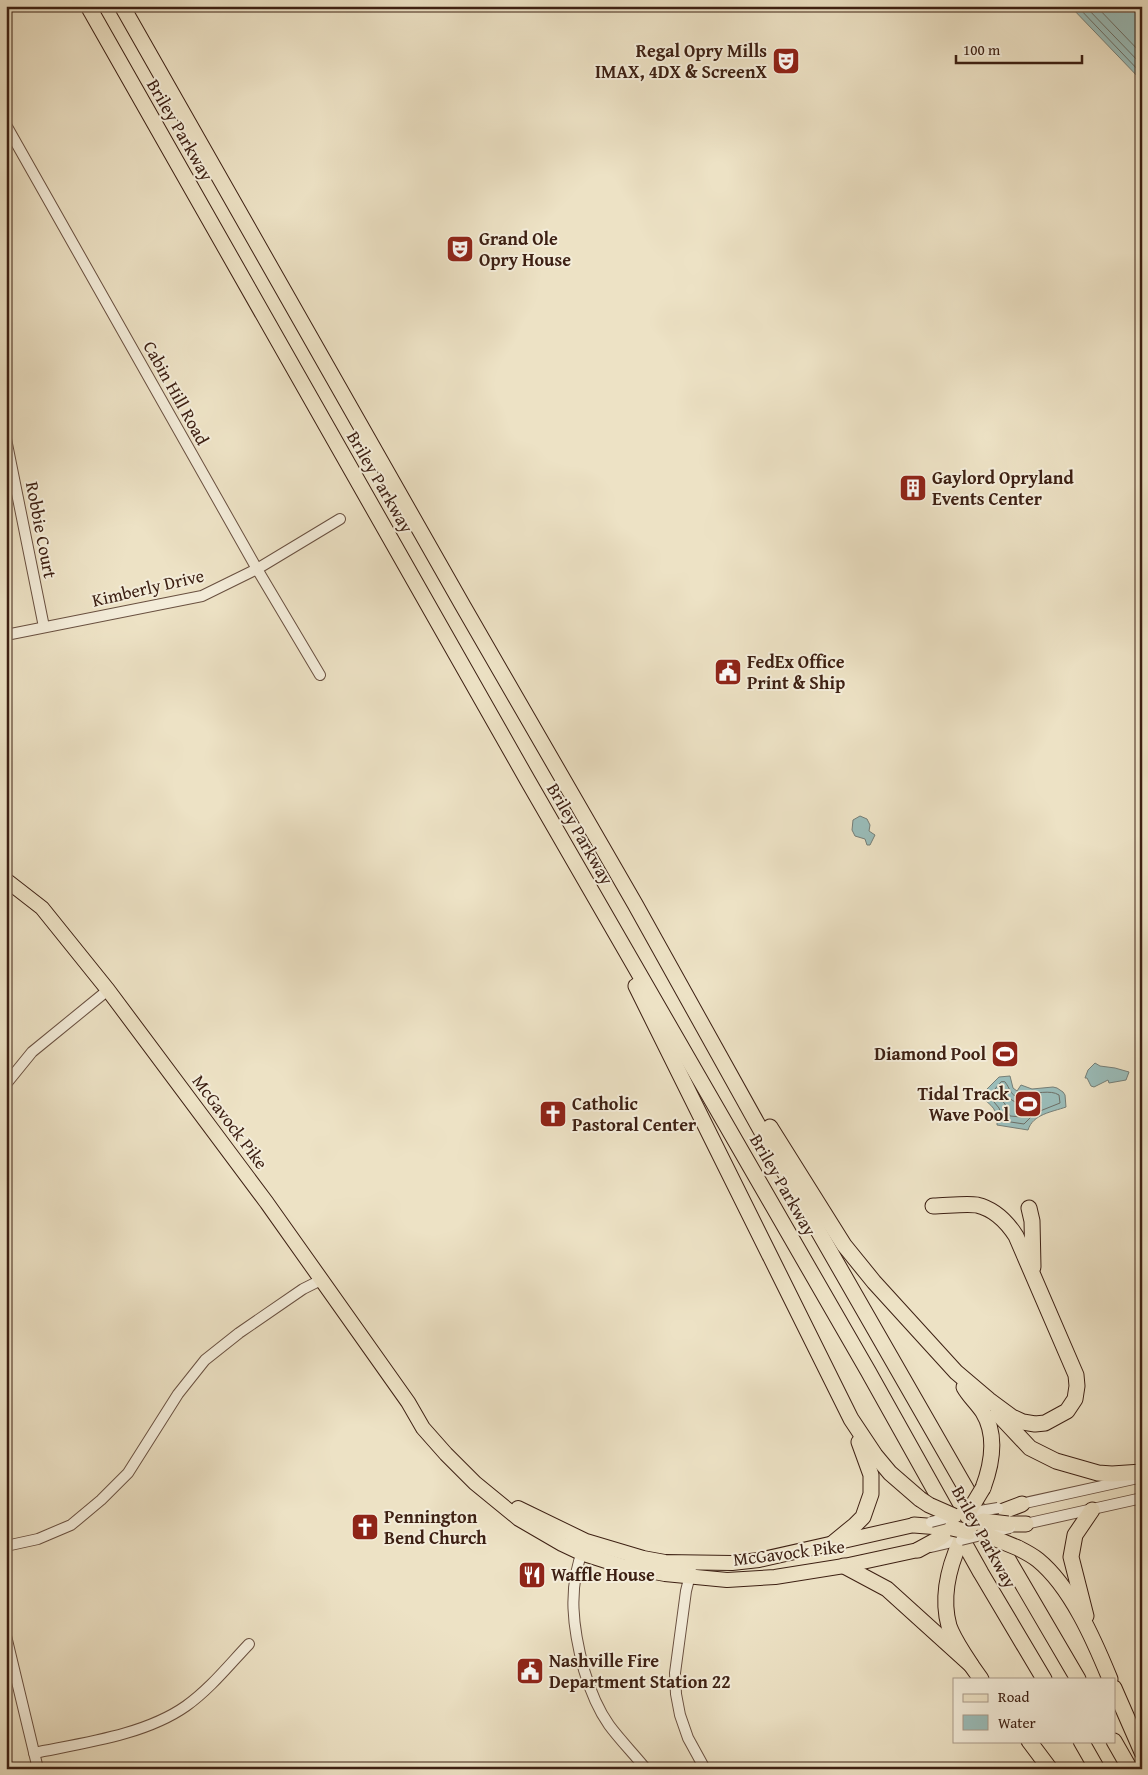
<svg xmlns="http://www.w3.org/2000/svg" width="1148" height="1775" font-family="'Gentium Book Plus',serif">
	<style>
		.water { fill: #9abdba; stroke: #757e77 }
		.lines { fill: none; stroke-linecap: round; stroke-linejoin: round }
		.shore { stroke: #6c6e66; stroke-width: 1 }
		.minor-casing { stroke: #695040; stroke-width: 12 }
		.major-casing { stroke: #3d2013; stroke-width: 16 }
		.highway-casing { stroke: #3d2013; stroke-width: 17 }
		.minor { stroke: #f3ecd9; stroke-width: 10 }
		.major { stroke: #ede2c5; stroke-width: 14 }
		.highway { stroke: #ede2c5; stroke-width: 15 }
		.minor-bridge-casing { stroke: #695040; stroke-width: 12; stroke-linecap: butt }
		.highway-bridge-casing { stroke: #3d2013; stroke-width: 17; stroke-linecap: butt }
		.minor-bridge { stroke: #f3ecd9; stroke-width: 10 }
		.highway-bridge { stroke: #ede2c5; stroke-width: 15 }
		.labels { text-anchor: middle; stroke-width: 4; stroke-linejoin: round; paint-order: stroke }
		.poi-label { font-size: 18px; font-weight: bold; fill: #3d2013; stroke: #f3ecd9; text-anchor: start }
		.street-label { font-size: 18px; fill: #3d2013; stroke: #f3ecd9 }
	</style>
	<rect width="100%" height="100%" fill="#ede2c5"/>
	<filter id="stains"><feTurbulence type="fractalNoise" baseFrequency=".004" numOctaves="4"/><feColorMatrix values="0 0 0 0 .2 0 0 0 0 .09 0 0 0 0 .02 0 0 0 .5 -.17"/></filter>
	<radialGradient id="worn" r=".72"><stop offset=".6" stop-color="#630" stop-opacity="0"/><stop offset="1" stop-color="#630" stop-opacity=".3"/></radialGradient>
	<g class="water">
		<polygon points="1070,6 1142,6 1142,81"/>
		<polygon points="860,816 867,819 870,825 869,831 875,835 870,845 867,845 865,839 855,836 852,830 853,820"/>
		<polygon points="1095,1063 1100,1066 1115,1068 1129,1072 1126,1080 1109,1083 1108,1080 1094,1087 1091,1086 1087,1078 1085,1078 1088,1070"/>
		<path d="M1010,1076l3,12 4,3 4,-6 11,4 21,-2 4,1 6,4 2,3 1,12c-14,5 -33,7 -38,23l-31,-5c1,-16 -5,-19 -17,-29l19,-19z"/>
	</g>
	<g class="lines">
		<g class="shore">
			<polyline points="1077,6 1142,74"/>
			<polyline points="1085,6 1142,65"/>
			<polyline points="1096,6 1142,54"/>
			<path d="M1005,1082c6,7 7,21 20,10 11,3 25,-3 34,3l1,8 -25,10 -11,11 -20,-3 -5,-13 -10,-12 12,-14z"/>
			<polygon points="1000,1092 1015,1102 1021,1102 1027,1099 1039,1099 1041,1103 1031,1108 1021,1117 1010,1116 1005,1104 998,1096"/>
		</g>
		<g class="minor-casing">
			<g id="minor">
				<polyline points="6,125 257,569 320,675"/>
				<polyline points="6,439 44,627"/>
				<polyline points="6,635 202,596 257,569 340,519"/>
				<polyline points="6,1084 32,1052 108,990"/>
				<polyline points="1016,1505 1138,1478"/>
				<polyline points="1021,1525 1142,1498"/>
				<polyline points="6,1546 38,1539 71,1525 101,1500 128,1473 178,1394 205,1360 239,1333 303,1289 321,1280"/>
				<path d="M584,1547c-17,41 -11,82 0,123 6,20 13,38 25,55 11,15 25,29 37,44"/>
				<polyline points="931,1547 961,1540"/>
				<polyline points="691,1571 686,1591 675,1673 676,1694 680,1715 688,1738 705,1769"/>
				<polyline points="6,1636 38,1769"/>
				<path d="M34,1753c49,-10 111,-18 152,-47 24,-17 43,-41 63,-62"/>
			</g>
		</g>
		<g class="major-casing">
			<g id="major">
				<polyline points="6,880 42,908 108,990 267,1203 408,1402 423,1428 446,1454 475,1483 519,1519 562,1544 581,1553 622,1566 665,1574 727,1580 775,1577 844,1566 918,1550"/>
				<polyline points="518,1508 586,1541 643,1558 665,1562 732,1563 759,1560 914,1525"/>
			</g>
		</g>
		<g class="highway-casing">
			<g id="highway">
				<polyline points="88,6 528,781 868,1371 981,1573 1044,1679"/>
				<polyline points="122,6 463,606 635,904 773,1152 980,1513"/>
				<polyline points="636,986 851,1419 875,1455 890,1473 920,1499"/>
				<path d="M770,1127l74,118 30,37 82,90 33,28 23,17 11,5 12,2 10,-1 22,-12 8,-12 2,-13 -1,-11 -60,-139c-9,-14 -22,-27 -39,-31 -11,-2 -32,1 -44,1"/>
				<polyline points="1029,1208 1032,1221 1033,1267"/>
				<path d="M964,1387c5,9 13,16 19,25 14,23 9,52 0,76"/>
				<polyline points="998,1414 1030,1448 1056,1461 1098,1473 1112,1474 1142,1472"/>
				<polyline points="1001,1512 1022,1504"/>
				<polyline points="1008,1524 1026,1524"/>
				<polyline points="914,1525 952,1528"/>
				<polyline points="992,1532 1078,1679"/>
				<path d="M961,1540c-12,26 -20,57 -12,86 5,14 23,41 32,53"/>
				<polyline points="833,1543 855,1525 863,1517 871,1494 871,1475 859,1442"/>
				<path d="M1018,1548c6,3 14,7 20,12 33,27 56,80 72,119"/>
				<polyline points="918,1550 940,1538 952,1528"/>
				<polyline points="844,1566 887,1589 971,1665"/>
				<polyline points="1086,1616 1071,1557 1075,1535 1092,1510"/>
				<polyline points="1114,1688 1142,1752"/>
				<polyline points="1029,1741 1050,1769"/>
				<polyline points="1081,1741 1097,1769"/>
				<polyline points="1114,1741 1130,1769"/>
			</g>
		</g>
		<use href="#minor" class="minor"/>
		<use href="#major" class="major"/>
		<use href="#highway" class="highway"/>
		<g class="minor-bridge-casing">
			<g id="minor-bridge">
				<polyline points="968,1513 998,1508"/>
				<polyline points="931,1522 954,1516"/>
				<polyline points="961,1540 1010,1528"/>
			</g>
		</g>
		<g class="highway-bridge-casing">
			<g id="highway-bridge">
				<polyline points="920,1499 929,1505 954,1516"/>
				<polyline points="968,1513 983,1488"/>
				<polyline points="983,1521 1008,1524"/>
				<polyline points="952,1528 969,1532"/>
				<polyline points="984,1534 1018,1548"/>
			</g>
		</g>
		<use href="#minor-bridge" class="minor-bridge"/>
		<use href="#highway-bridge" class="highway-bridge"/>
	</g>
	<defs>
		<g id="theatre-square" transform="scale(1.4375)"><rect x="-9" y="-9" width="18" height="18" rx="4" fill="#8f2418" stroke="#f3ecd9"/><path d="M-5-5.5Q0-4 5-5.5V0Q5 5 0 6Q-5 5-5 0ZM-3.3-2.5H-1v1.5H-3.3ZM1-2.5H3.3v1.5H1ZM-2.8 1Q0 5.5 2.8 1Z" fill="#fff"/></g>
		<g id="building-square" transform="scale(1.4375)"><rect x="-9" y="-9" width="18" height="18" rx="4" fill="#8f2418" stroke="#f3ecd9"/><path d="M-4-6H4V6H1V3H-1V6H-4ZM-2.5-4.3h1.7v1.8h-1.7ZM.8-4.3h1.7v1.8H.8ZM-2.5-1h1.7V.8h-1.7ZM.8-1h1.7V.8H.8Z" fill="#fff"/></g>
		<g id="civic-square" transform="scale(1.4375)"><rect x="-9" y="-9" width="18" height="18" rx="4" fill="#8f2418" stroke="#f3ecd9"/><path d="M-.6-6.5H3V-4.5H.6V-3L4-1V1h2V6H-6V1h2V-1L-.6-3ZM-1.2 2.5V6h2.4V2.5Z" fill="#fff"/></g>
		<g id="stadium-square" transform="scale(1.4375)"><rect x="-9" y="-9" width="18" height="18" rx="4" fill="#8f2418" stroke="#f3ecd9"/><path d="M0-5a6.5 5 0 1 0 0 10a6.5 5 0 1 0 0-10ZM-3.5-1.8h7v3.6h-7Z" fill="#fff"/></g>
		<g id="church-square" transform="scale(1.4375)"><rect x="-9" y="-9" width="18" height="18" rx="4" fill="#8f2418" stroke="#f3ecd9"/><path d="M-1.2-6h2.4v3.5h3.3v2.4h-3.3V6h-2.4V-.1h-3.3v-2.4h3.3Z" fill="#fff"/></g>
		<g id="restaurant-square" transform="scale(1.4375)"><rect x="-9" y="-9" width="18" height="18" rx="4" fill="#8f2418" stroke="#f3ecd9"/><path d="M-5-6h1v4h1v-4h1v4h1v-4h1v5L-1.5 .5V6h-2V.5L-5-1ZM5-6V6H3V1.5H1.5Q1.5-4 5-6Z" fill="#fff"/></g>
	</defs>
	<g fill-rule="evenodd">
		<use href="#theatre-square" x="786" y="61"/>
		<use href="#theatre-square" x="460" y="249"/>
		<use href="#building-square" x="913" y="488"/>
		<use href="#civic-square" x="728" y="672"/>
		<use href="#stadium-square" x="1005" y="1054"/>
		<use href="#stadium-square" x="1028" y="1104"/>
		<use href="#church-square" x="553" y="1114"/>
		<use href="#church-square" x="365" y="1527"/>
		<use href="#restaurant-square" x="532" y="1575"/>
		<use href="#civic-square" x="530" y="1671"/>
	</g>
	<g class="labels">
		<g class="poi-label">
			<text x="767" y="57" text-anchor="end">Regal Opry Mills<tspan x="767" dy="21">IMAX, 4DX &amp; ScreenX</tspan></text>
			<text x="479" y="245">Grand Ole<tspan x="479" dy="21">Opry House</tspan></text>
			<text x="932" y="484">Gaylord Opryland<tspan x="932" dy="21">Events Center</tspan></text>
			<text x="747" y="668">FedEx Office<tspan x="747" dy="21">Print &amp; Ship</tspan></text>
			<text x="986" y="1060" text-anchor="end">Diamond Pool</text>
			<text x="1009" y="1100" text-anchor="end">Tidal Track<tspan x="1009" dy="21">Wave Pool</tspan></text>
			<text x="572" y="1110">Catholic<tspan x="572" dy="21">Pastoral Center</tspan></text>
			<text x="384" y="1523">Pennington<tspan x="384" dy="21">Bend Church</tspan></text>
			<text x="551" y="1581">Waffle House</text>
			<text x="549" y="1667">Nashville Fire<tspan x="549" dy="21">Department Station 22</tspan></text>
		</g>
		<g class="street-label">
			<text transform="translate(180 130) rotate(60)" y="6">Briley Parkway</text>
			<text transform="translate(176 393) rotate(61)" y="6">Cabin Hill Road</text>
			<text transform="translate(380 482) rotate(60)" y="6">Briley Parkway</text>
			<text transform="translate(41 530) rotate(79)" y="6">Robbie Court</text>
			<text transform="translate(148 588) rotate(-13)" y="6">Kimberly Drive</text>
			<text transform="translate(580 834) rotate(60)" y="6">Briley Parkway</text>
			<text transform="translate(230 1122) rotate(53)" y="6">McGavock Pike</text>
			<text transform="translate(783 1185) rotate(60)" y="6">Briley Parkway</text>
			<text transform="translate(984 1537) rotate(61)" y="6">Briley Parkway</text>
			<text transform="translate(789 1553) rotate(-7)" y="6">McGavock Pike</text>
		</g>
	</g>
	<rect width="1148" height="1775" fill="none" stroke="#ede2c5" stroke-width="25"/>
	<rect x="8" y="8" width="1133" height="1760" fill="none" stroke="#3d2013" stroke-width="2.5"/>
	<rect x="12" y="12" width="1123" height="1750" fill="none" stroke="#3d2013"/>
	<rect x="953" y="1678" width="162" height="65" fill="#f3ecd9" stroke="#aa9a8a"/>
	<rect x="963" y="1694" width="25" height="8" fill="#ede2c5" stroke="#aa9a8a"/>
	<text x="998" y="1702" font-size="15" fill="#3d2013">Road</text>
	<rect x="963" y="1715" width="25" height="15" fill="#9abdba" stroke="#aa9a8a"/>
	<text x="998" y="1728" font-size="15" fill="#3d2013">Water</text>
	<path d="M956 55v8h126v-8" fill="none" stroke="#3d2013" stroke-width="2.5"/>
	<text x="963" y="55" font-size="15" fill="#3d2013" stroke="#f3ecd9" stroke-width="4" paint-order="stroke">100 m</text>
	<rect width="100%" height="100%" filter="url(#stains)"/>
	<rect width="100%" height="100%" fill="url(#worn)"/>
</svg>
